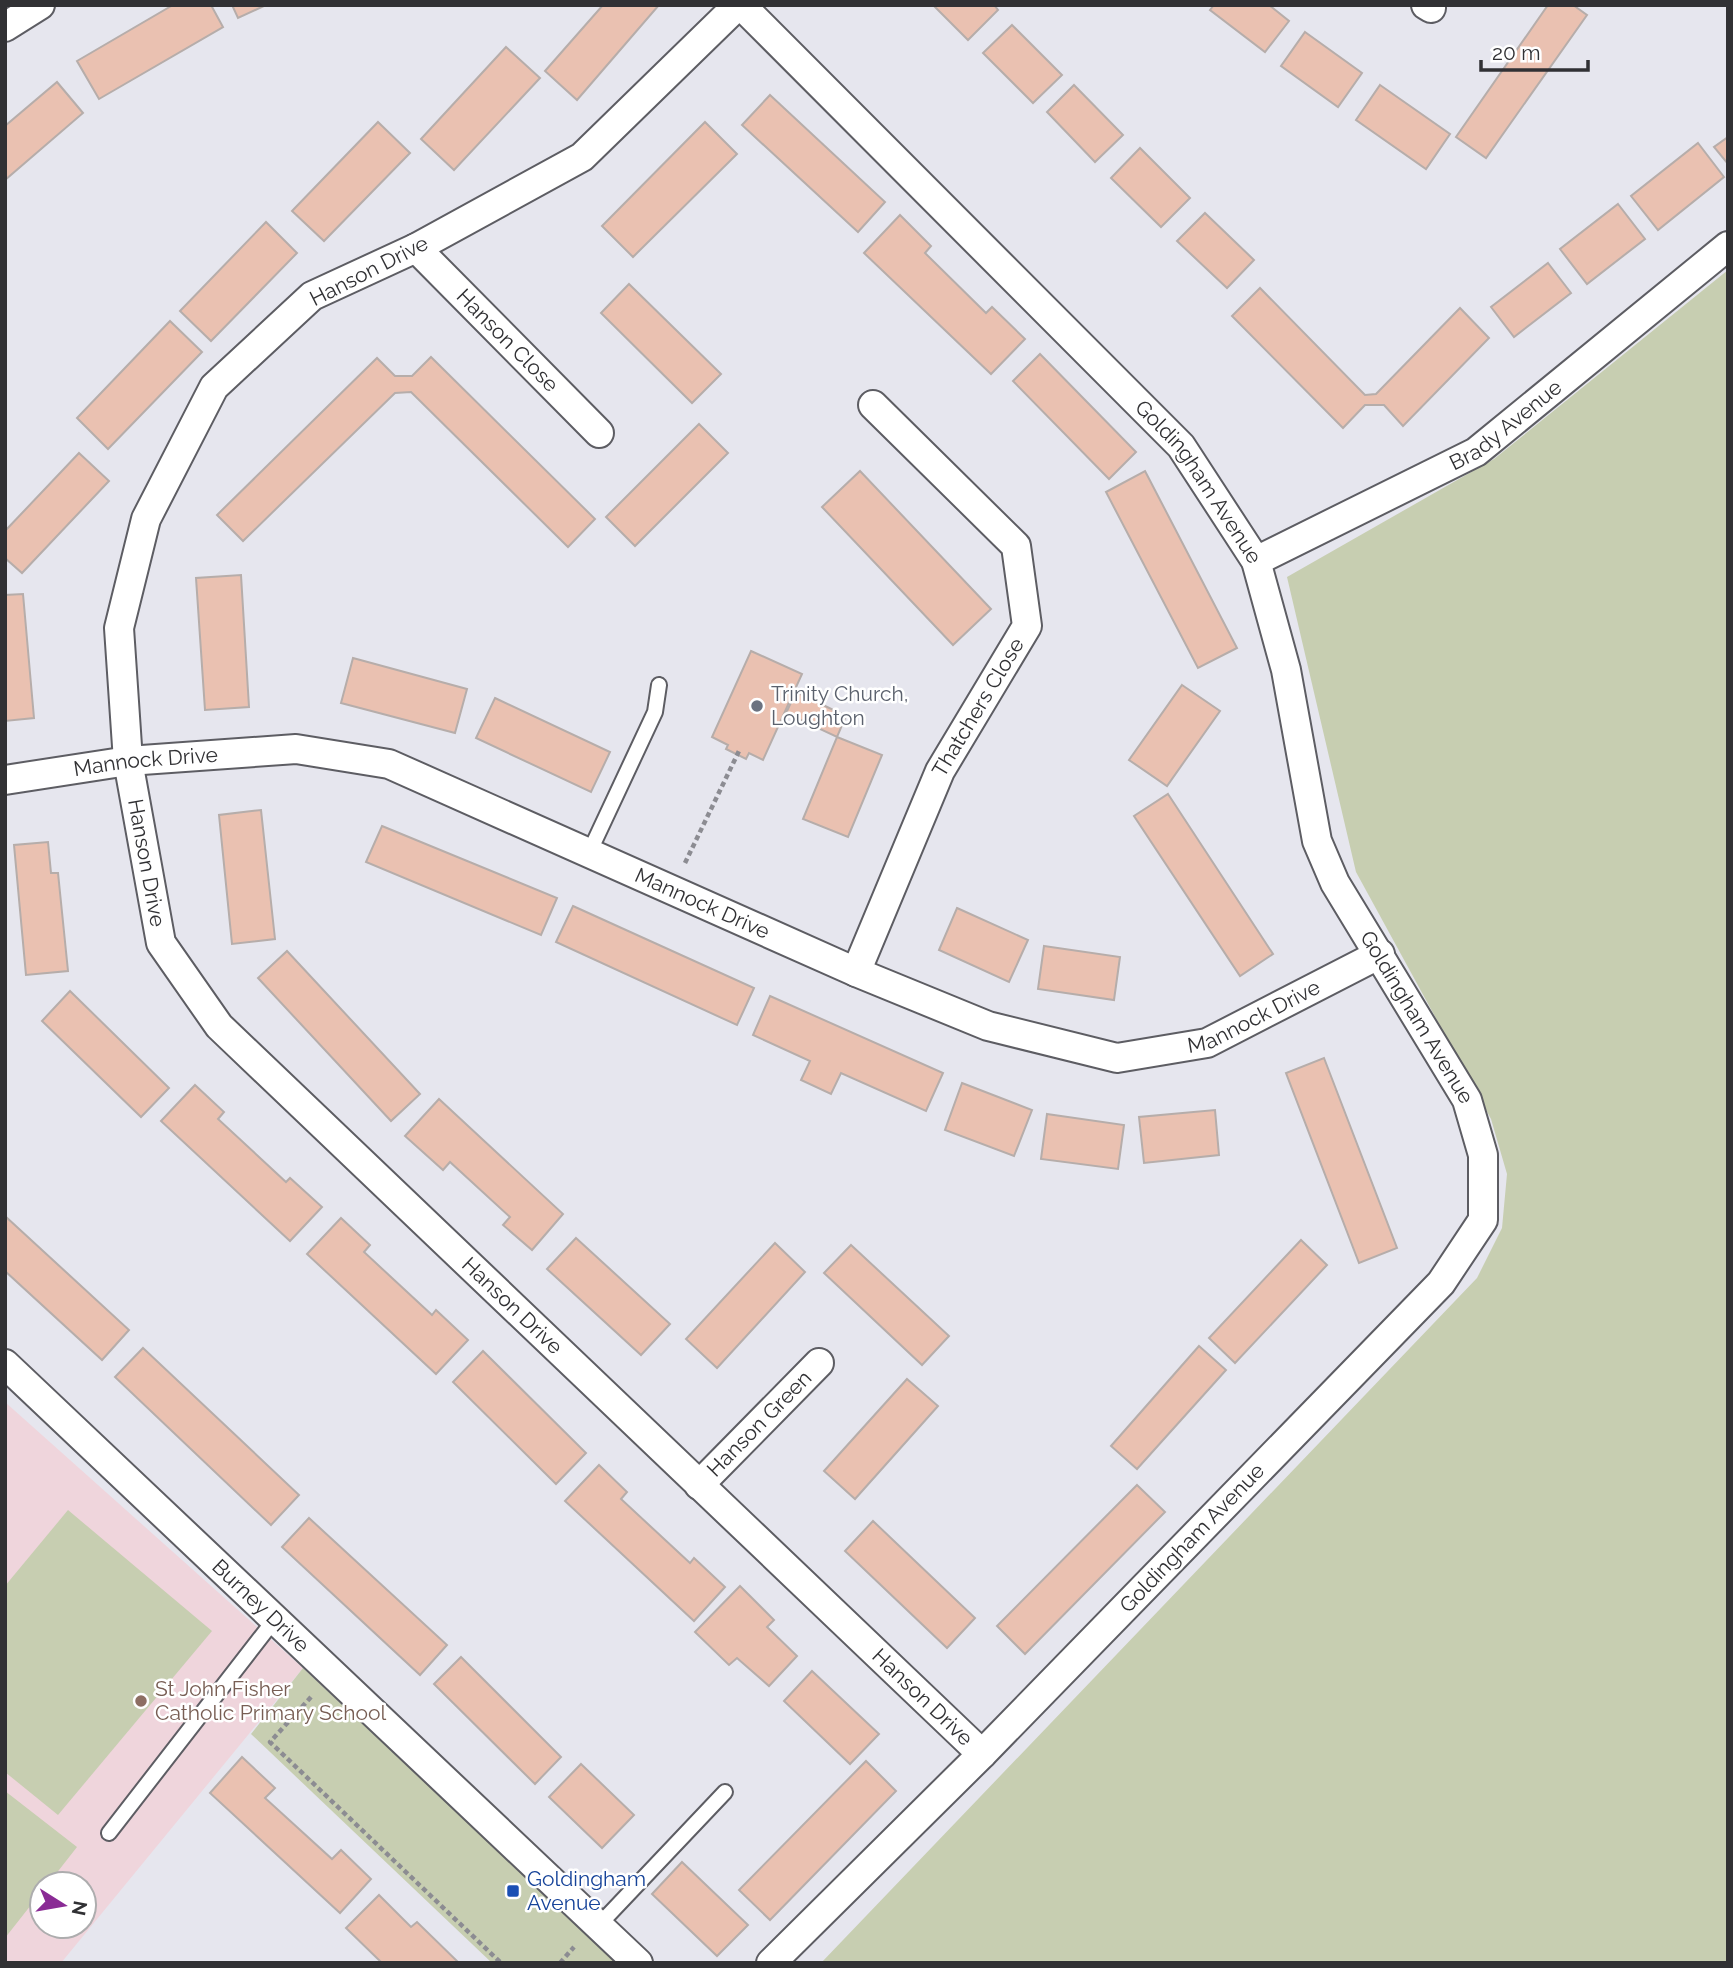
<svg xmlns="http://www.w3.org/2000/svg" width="1733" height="1968" font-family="Raleway,sans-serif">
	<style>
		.education { fill: #efd5dc; fill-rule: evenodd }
		.green { fill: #c7ceb1 }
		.building { fill: #eac1b1; stroke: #b6adaa; stroke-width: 2 }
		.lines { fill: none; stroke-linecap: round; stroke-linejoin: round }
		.service-casing { stroke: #5d5d63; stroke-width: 18 }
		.minor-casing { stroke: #5d5d63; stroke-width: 32 }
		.path { stroke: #8c8c92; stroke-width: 4.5; stroke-dasharray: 5 3.5; stroke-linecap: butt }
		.service { stroke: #fff; stroke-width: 14 }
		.minor { stroke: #fff; stroke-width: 28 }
		.worship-dot { fill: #6b7280; stroke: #fff; stroke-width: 2.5 }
		.education-dot { fill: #8d6e63; stroke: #fff; stroke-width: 2.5 }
		.transit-dot { fill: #1a4fb4; stroke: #fff; stroke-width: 2.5 }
		.labels { text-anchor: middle; stroke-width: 5; stroke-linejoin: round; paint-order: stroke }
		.street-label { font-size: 21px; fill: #313134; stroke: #fff }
		.worship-label { font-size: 21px; fill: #5b616d; stroke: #fff; text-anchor: start }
		.education-label { font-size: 21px; fill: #785e54; stroke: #fff; text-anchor: start }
		.transit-label { font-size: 21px; fill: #164399; stroke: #fff; text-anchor: start }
	</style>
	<rect width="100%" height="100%" fill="#e6e6ee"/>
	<path class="education" d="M5,1402l298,266 -242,295h-56zM42,1884h42v42h-42z"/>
	<g class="green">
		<polygon points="1728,270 1728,1963 821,1963 1477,1278 1502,1228 1507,1174 1491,1119 1356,872 1287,577 1494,459"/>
		<polygon points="68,1510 212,1631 58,1815 5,1772 5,1586"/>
		<polygon points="303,1668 618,1963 492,1963 251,1734"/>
		<polygon points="5,1791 77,1847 48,1884 42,1884 42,1891 5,1938"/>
	</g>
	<g class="building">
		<polygon points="173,5 211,5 223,27 99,99 77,61"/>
		<polygon points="232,5 266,5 238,18"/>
		<polygon points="603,5 659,5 577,100 545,71"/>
		<polygon points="933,5 994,5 998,10 968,40"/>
		<polygon points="1214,5 1269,5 1289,21 1265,52 1210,10"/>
		<polygon points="1548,5 1573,5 1587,15 1486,158 1456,137"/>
		<polygon points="1012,25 1062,75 1033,103 983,53"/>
		<polygon points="1305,32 1362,73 1338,107 1281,66"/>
		<polygon points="506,47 540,78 454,170 421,139"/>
		<polygon points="57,82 83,113 5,180 5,126"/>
		<polygon points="1074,85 1123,135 1095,162 1047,112"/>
		<polygon points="1380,85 1450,134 1426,169 1356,120"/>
		<polygon points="770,95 885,202 858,232 742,125"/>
		<polygon points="378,122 410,153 324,241 292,211"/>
		<polygon points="705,122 737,154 633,257 602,226"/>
		<polygon points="1728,137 1728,164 1714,147"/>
		<polygon points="1698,143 1724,177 1658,230 1631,196"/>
		<polygon points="1140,148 1190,198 1161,227 1111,178"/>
		<polygon points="1618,204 1645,239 1587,284 1560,249"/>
		<polygon points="1205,213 1254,260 1227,288 1177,241"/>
		<polygon points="900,215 931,246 925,253 986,313 992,307 1025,339 991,374 864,253"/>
		<polygon points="266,222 297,253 211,341 180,311"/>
		<polygon points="1548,263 1571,293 1514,337 1491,307"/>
		<polygon points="629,284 721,374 692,403 601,313"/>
		<polygon points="1260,288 1365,395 1376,394 1460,308 1489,338 1403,426 1384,405 1365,405 1343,428 1232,316"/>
		<polygon points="170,321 202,352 108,449 77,418"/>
		<polygon points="1040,354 1136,452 1109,479 1013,381"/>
		<polygon points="431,357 595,519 568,547 411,392 395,393 243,541 217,515 377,358 395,376 412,376"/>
		<polygon points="699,424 728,453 635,546 606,517"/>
		<polygon points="79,453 109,481 22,573 5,558 5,531"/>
		<polygon points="860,471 991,609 953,645 822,507"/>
		<polygon points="1145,471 1237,648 1198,668 1106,492"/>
		<polygon points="241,575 249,707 205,710 196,578"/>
		<polygon points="23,594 34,718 5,721 5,595"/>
		<polygon points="751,651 802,674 763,760 749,753 746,759 726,749 728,745 712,737"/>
		<polygon points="353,658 467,689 455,733 341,703"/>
		<polygon points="1182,685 1220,711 1167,786 1129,760"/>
		<polygon points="796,692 846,716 837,737 786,713"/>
		<polygon points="495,698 610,752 591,792 476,738"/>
		<polygon points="837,737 882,755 848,837 803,819"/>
		<polygon points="1168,794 1273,954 1240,976 1134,816"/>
		<polygon points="261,810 275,939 232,944 219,815"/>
		<polygon points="382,826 557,898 541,935 366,862"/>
		<polygon points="48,842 51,873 58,873 68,971 26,975 14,845"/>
		<polygon points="573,906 754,988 737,1025 556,942"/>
		<polygon points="957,908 1028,940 1009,982 939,950"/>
		<polygon points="1044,946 1120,957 1114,1000 1038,989"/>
		<polygon points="287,951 420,1094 391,1121 258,978"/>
		<polygon points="70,991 169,1088 141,1117 42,1021"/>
		<polygon points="770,996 943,1073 926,1111 841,1073 831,1094 801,1080 810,1061 753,1035"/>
		<polygon points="1324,1058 1397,1248 1359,1263 1286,1073"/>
		<polygon points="962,1083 1032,1110 1014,1156 945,1130"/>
		<polygon points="195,1085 224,1112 218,1119 286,1182 290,1178 322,1207 290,1241 161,1121"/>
		<polygon points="439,1099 563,1214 532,1250 503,1225 510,1217 450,1162 443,1170 405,1136"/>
		<polygon points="1215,1110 1219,1155 1144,1163 1139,1117"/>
		<polygon points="1047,1114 1124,1125 1118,1169 1041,1159"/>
		<polygon points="5,1216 129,1330 102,1360 5,1271"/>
		<polygon points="341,1218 370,1245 364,1252 432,1315 436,1310 468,1340 436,1374 307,1254"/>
		<polygon points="576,1238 670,1324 641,1355 547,1269"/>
		<polygon points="1301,1240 1327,1265 1235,1363 1209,1338"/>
		<polygon points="775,1243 805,1272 717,1368 686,1339"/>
		<polygon points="851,1245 949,1336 922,1365 824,1273"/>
		<polygon points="1199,1346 1226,1370 1137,1469 1111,1446"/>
		<polygon points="143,1348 299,1495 271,1525 115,1377"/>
		<polygon points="483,1351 586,1453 556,1484 453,1382"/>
		<polygon points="907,1379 938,1406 855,1499 824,1471"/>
		<polygon points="599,1465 627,1492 621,1499 690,1563 694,1558 725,1587 694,1621 565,1501"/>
		<polygon points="1137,1485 1165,1512 1025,1654 997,1626"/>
		<polygon points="309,1518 447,1645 420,1675 282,1547"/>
		<polygon points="873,1521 975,1618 947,1648 845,1551"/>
		<polygon points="740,1586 774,1620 767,1627 797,1656 769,1686 737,1658 729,1665 695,1632"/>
		<polygon points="461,1657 561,1757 535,1784 434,1684"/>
		<polygon points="812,1671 879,1734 850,1764 784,1701"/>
		<polygon points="242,1757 275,1788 265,1798 332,1859 341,1850 371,1879 340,1913 210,1793"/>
		<polygon points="866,1761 896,1791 770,1920 739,1890"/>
		<polygon points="581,1764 634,1815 602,1848 549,1797"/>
		<polygon points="682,1862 748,1925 717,1956 652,1894"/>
		<polygon points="379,1895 411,1927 417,1922 459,1963 382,1963 346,1928"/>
	</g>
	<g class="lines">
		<g class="service-casing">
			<g id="service">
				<polyline points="589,853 655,712 659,685"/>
				<polyline points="109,1833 275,1619"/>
				<polyline points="598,1926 725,1792"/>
			</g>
		</g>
		<g class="minor-casing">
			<g id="minor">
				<path id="s1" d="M738,5l-156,152 -166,91 -104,48 -98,91 -68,132 -27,109 9,133 33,182 58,83 763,728"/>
				<path id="s2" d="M741,5l440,441 75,115 30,109 31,171 18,42 132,217 16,55v65l-42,63 -459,471 -211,209"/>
				<polyline points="1426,5 1431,8"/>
				<polyline points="5,27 40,5"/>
				<path id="s3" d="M416,248l183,185"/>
				<path id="s4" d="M1256,561l220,-109 252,-206"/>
				<path id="s5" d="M5,780l123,-19 168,-12 93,15 467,208 132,54 129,32 90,-15 173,-89"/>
				<path id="s6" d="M856,972l84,-201 87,-145 -11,-80 -143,-141"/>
				<path id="s7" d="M5,1364l633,599"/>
				<path id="s8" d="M699,1485l120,-122"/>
			</g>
		</g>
		<g class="path">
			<polyline points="685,863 739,751"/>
			<polyline points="311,1697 270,1742 501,1963"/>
			<polyline points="560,1963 574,1947"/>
		</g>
		<use href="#service" class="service"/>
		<use href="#minor" class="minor"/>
	</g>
	<circle class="worship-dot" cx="757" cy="706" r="7"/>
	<circle class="education-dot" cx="141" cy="1701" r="7"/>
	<rect class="transit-dot" x="506" y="1884" width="14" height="14" rx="3.5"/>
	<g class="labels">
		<g class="street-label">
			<text transform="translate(369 271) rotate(-27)" y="7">Hanson Drive</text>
			<text dy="7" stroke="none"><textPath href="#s3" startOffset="130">Hanson Close</textPath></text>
			<text dy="7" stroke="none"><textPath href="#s4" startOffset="285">Brady Avenue</textPath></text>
			<text dy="7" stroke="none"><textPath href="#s2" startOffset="662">Goldingham Avenue</textPath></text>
			<text dy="7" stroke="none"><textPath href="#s6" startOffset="292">Thatchers Close</textPath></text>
			<text dy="7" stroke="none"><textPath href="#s5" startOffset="142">Mannock Drive</textPath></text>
			<text dy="7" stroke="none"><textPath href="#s1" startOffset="1153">Hanson Drive</textPath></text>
			<text dy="7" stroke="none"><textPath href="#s5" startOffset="730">Mannock Drive</textPath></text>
			<text dy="7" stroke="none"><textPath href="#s5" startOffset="1318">Mannock Drive</textPath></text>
			<text dy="7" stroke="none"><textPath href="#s2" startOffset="1250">Goldingham Avenue</textPath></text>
			<text dy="7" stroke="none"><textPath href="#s1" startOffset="1741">Hanson Drive</textPath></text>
			<text dy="7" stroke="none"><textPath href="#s8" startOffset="86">Hanson Green</textPath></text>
			<text transform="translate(1192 1538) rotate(-46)" y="7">Goldingham Avenue</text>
			<text dy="7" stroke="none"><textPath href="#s7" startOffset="352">Burney Drive</textPath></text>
			<text dy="7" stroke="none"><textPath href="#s1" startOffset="2308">Hanson Drive</textPath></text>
		</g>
		<g class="worship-label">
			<text x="771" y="701">Trinity Church,<tspan x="771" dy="24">Loughton</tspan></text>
		</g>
		<g class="education-label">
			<text x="155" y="1696">St John Fisher<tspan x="155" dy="24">Catholic Primary School</tspan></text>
		</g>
		<g class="transit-label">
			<text x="527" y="1886">Goldingham<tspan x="527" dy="24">Avenue</tspan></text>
		</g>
	</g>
	<rect width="1733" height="1968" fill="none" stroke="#313134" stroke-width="14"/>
	<g transform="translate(63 1905) rotate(101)"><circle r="33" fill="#ffffff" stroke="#adadae" stroke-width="2"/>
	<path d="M0-5L12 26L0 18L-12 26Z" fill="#8a2b95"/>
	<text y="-10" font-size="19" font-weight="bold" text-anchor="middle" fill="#313134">N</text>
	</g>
	<path d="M1481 60v10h107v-10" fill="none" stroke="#313134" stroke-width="3.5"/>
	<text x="1492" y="60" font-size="21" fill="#313134" stroke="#ffffff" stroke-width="5" paint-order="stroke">20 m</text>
</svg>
